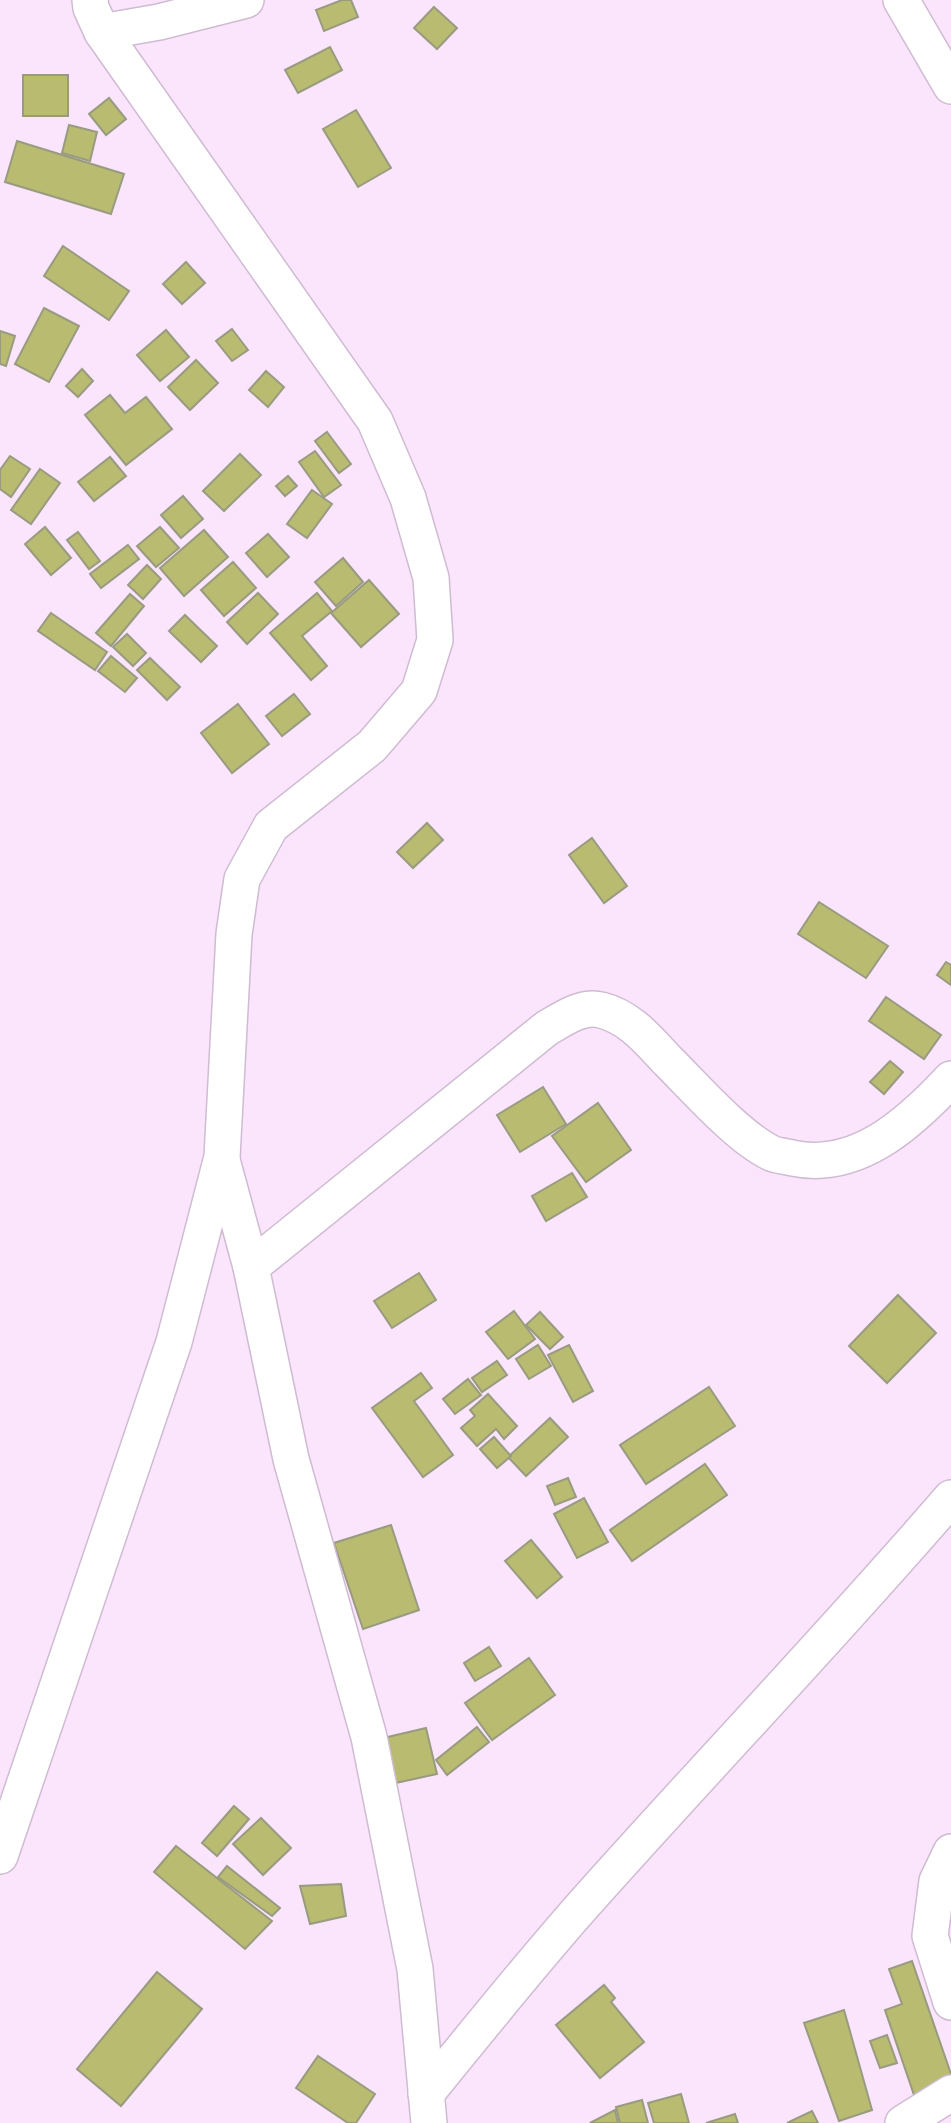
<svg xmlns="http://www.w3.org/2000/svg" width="951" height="2123" font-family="'Exo 2',sans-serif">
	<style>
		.building { fill: #b9bb70; stroke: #999b80; stroke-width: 2 }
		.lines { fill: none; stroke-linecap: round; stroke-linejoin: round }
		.street-casing { stroke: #cfbbd2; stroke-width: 38 }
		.street { stroke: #fff; stroke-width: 35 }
	</style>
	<rect width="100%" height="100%" fill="#fae5fd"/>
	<g class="building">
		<polygon points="342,0 351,0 358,17 324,31 316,10"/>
		<polygon points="434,7 457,28 437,49 414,28"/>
		<polygon points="330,47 342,70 298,93 285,70"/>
		<rect x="23" y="75" width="45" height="41"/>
		<polygon points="109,98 126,119 106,135 89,114"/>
		<polygon points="356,110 391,168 358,187 323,129"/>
		<polygon points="69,125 97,132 90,161 62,153"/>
		<polygon points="17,141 124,174 111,214 5,182"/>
		<polygon points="63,246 129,291 109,320 44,276"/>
		<polygon points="186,262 205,283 182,304 163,284"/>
		<polygon points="44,308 79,326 49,382 15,364"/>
		<polygon points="232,329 248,350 232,361 216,341"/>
		<polygon points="166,330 189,357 160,381 137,355"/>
		<polygon points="0,331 15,336 6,366 0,364"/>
		<polygon points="196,360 218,383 190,410 168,387"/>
		<polygon points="82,369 93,381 78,397 66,386"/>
		<polygon points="266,371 284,387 268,407 249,390"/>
		<polygon points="110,395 125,413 146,397 172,429 126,465 85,415"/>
		<polygon points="327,432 351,464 339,473 315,441"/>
		<polygon points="315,451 341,485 324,497 299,462"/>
		<polygon points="240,454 261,475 224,511 203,491"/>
		<polygon points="10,456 30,469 11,497 0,489 0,470"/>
		<polygon points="110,457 126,476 94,501 78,482"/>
		<polygon points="40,469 60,483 31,524 11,510"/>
		<polygon points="288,476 297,486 285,496 276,486"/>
		<polygon points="312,490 332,504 307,538 287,524"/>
		<polygon points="183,496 203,519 181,538 161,515"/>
		<polygon points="45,527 71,558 51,575 25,544"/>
		<polygon points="160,527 179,548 156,567 137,546"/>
		<polygon points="204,530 228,557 184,596 160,568"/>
		<polygon points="78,532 100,561 89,569 67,540"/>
		<polygon points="268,534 289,557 267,577 246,553"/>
		<polygon points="128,545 139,559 101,588 90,574"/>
		<polygon points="343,558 363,582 336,606 315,582"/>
		<polygon points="233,562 256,588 224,616 201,590"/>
		<polygon points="147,565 161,579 143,599 128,585"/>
		<polygon points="369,580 399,614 361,647 331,613"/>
		<polygon points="258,593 278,614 247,644 227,622"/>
		<polygon points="317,593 332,611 302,636 327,666 311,680 270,633"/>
		<polygon points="130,594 144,606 111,646 96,633"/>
		<polygon points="51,613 107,652 95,670 38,631"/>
		<polygon points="185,615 217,646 201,662 169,631"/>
		<polygon points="127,634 146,653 133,666 113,647"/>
		<polygon points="111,656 137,678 125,692 98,671"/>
		<polygon points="150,658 180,687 167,700 137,670"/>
		<polygon points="294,694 310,714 282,736 266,716"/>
		<polygon points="238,704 269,744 232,773 201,733"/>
		<polygon points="427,823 443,840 413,868 397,852"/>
		<polygon points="592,838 627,886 604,903 569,855"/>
		<polygon points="819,902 888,946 866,978 798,934"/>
		<polygon points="946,962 951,965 951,985 937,975"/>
		<polygon points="886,997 941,1035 924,1059 869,1021"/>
		<polygon points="890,1061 903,1072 884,1094 870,1082"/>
		<polygon points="543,1087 566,1124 520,1152 497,1115"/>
		<polygon points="598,1103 631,1150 586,1182 552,1136"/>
		<polygon points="572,1173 587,1197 546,1221 532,1196"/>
		<polygon points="419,1273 436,1300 392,1328 374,1301"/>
		<polygon points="898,1295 936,1333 887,1383 849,1346"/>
		<polygon points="514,1311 535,1339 508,1359 486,1332"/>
		<polygon points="540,1312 563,1337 550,1349 526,1325"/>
		<polygon points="538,1345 551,1366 529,1379 516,1359"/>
		<polygon points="569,1345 593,1391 573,1402 548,1355"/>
		<polygon points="497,1361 507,1375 482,1392 472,1378"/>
		<polygon points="421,1373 432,1388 414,1401 453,1455 423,1477 372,1408"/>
		<polygon points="468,1379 481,1395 455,1414 443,1399"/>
		<polygon points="709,1387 735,1426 646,1484 620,1445"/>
		<polygon points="488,1394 517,1426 504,1439 496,1429 477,1446 461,1428 475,1416 470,1410"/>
		<polygon points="550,1418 568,1437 526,1476 508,1457"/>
		<polygon points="494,1437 511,1456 497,1468 480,1449"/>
		<polygon points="705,1464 727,1495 632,1561 610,1530"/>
		<polygon points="568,1478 576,1497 555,1505 547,1486"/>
		<polygon points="584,1498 608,1542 577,1558 554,1514"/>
		<polygon points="391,1525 419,1610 363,1629 334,1543"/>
		<polygon points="531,1540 562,1577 537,1598 505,1561"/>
		<polygon points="489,1647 501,1666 475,1681 464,1663"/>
		<polygon points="529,1658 555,1695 492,1740 465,1703"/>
		<polygon points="477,1727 489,1742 447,1775 436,1760"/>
		<polygon points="426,1728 437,1774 391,1784 379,1739"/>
		<polygon points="234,1806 249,1819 217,1856 202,1843"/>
		<polygon points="261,1818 291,1848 263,1875 233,1844"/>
		<polygon points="176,1846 272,1921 245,1949 154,1872"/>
		<polygon points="227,1866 280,1908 272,1916 218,1877"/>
		<polygon points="341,1884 346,1916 310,1924 300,1886"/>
		<polygon points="912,1961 951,2074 951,2082 914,2095 885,2010 902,2004 889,1969"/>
		<polygon points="157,1972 202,2009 121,2106 77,2069"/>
		<polygon points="604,1985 615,1998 611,2002 644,2042 600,2078 556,2025"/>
		<polygon points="844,2010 872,2110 839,2121 804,2023"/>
		<polygon points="887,2035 897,2063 880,2068 870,2041"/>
		<polygon points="318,2056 375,2094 356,2123 348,2123 296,2088"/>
		<polygon points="681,2094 689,2123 654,2123 648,2103"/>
		<polygon points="642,2100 648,2123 620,2123 616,2107"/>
		<polygon points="615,2110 618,2123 590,2123"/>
		<polygon points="812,2111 818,2123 787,2123"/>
		<polygon points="735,2114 738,2123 706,2123"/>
	</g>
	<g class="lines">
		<g class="street-casing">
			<g id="street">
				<polyline points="901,0 951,86"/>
				<polyline points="102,32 159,22 246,0"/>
				<polyline points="222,1160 251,1267 291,1459 369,1737 415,1969 429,2123"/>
				<path d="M251,1267l296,-239c16,-9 35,-23 54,-18 29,7 48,31 67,51 27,27 70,76 103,92 6,3 15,3 21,5 65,14 118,-35 159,-79"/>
				<polyline points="951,1852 937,1881 930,1936 951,2002"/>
				<polyline points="0,1856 174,1342 222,1157 234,934 242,879 271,826 372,746 419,691 435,640 431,578 408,498 375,421 102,32 91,8 90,0"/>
				<path d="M426,2094c52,-64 104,-129 159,-191 121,-136 247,-267 366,-405"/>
				<polyline points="903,2123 951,2093"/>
			</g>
		</g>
		<use href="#street" class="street"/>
	</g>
</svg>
